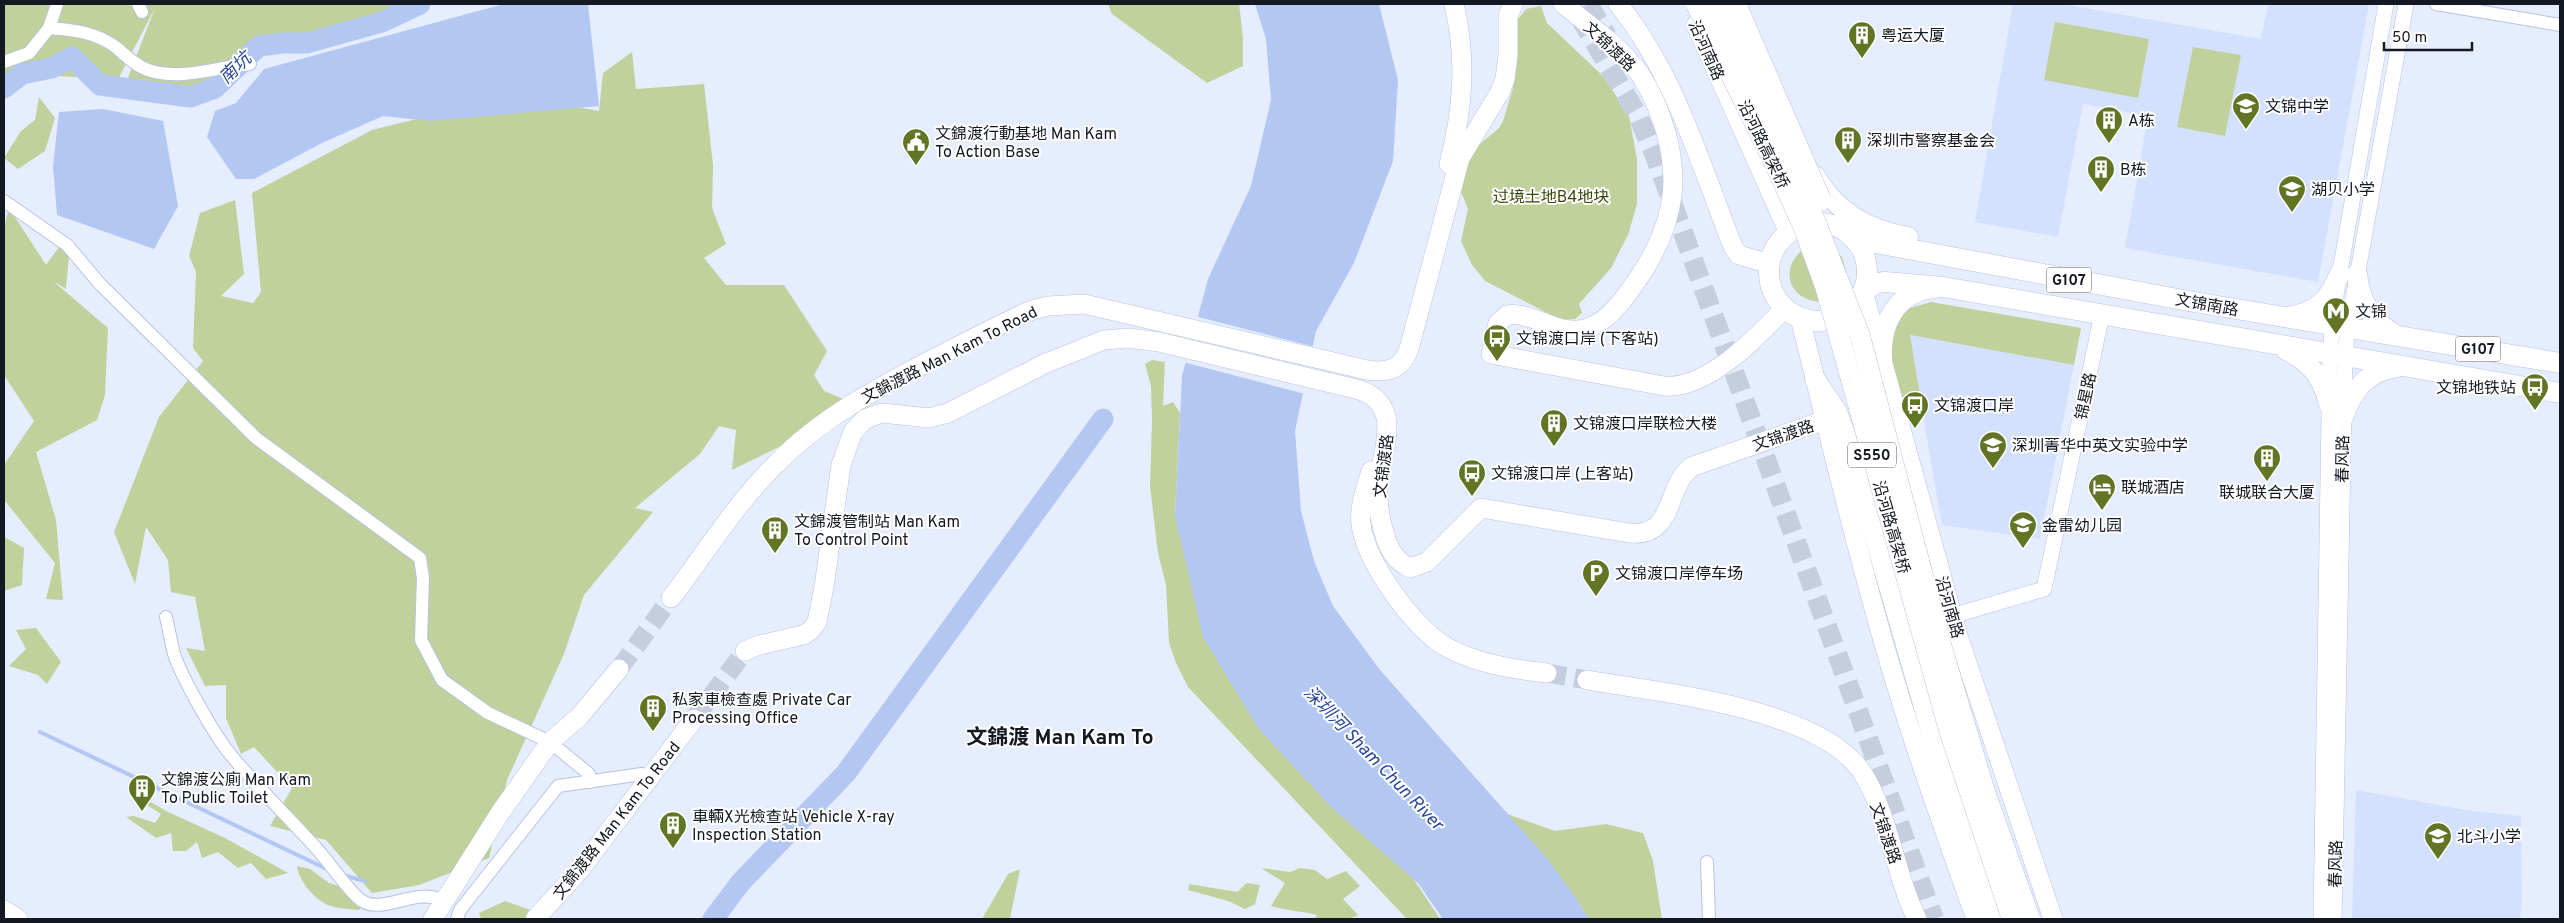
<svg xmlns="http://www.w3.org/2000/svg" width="2564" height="923" font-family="Overpass,'Noto Sans SC',sans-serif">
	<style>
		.built { fill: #d3e1fe }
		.green { fill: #c0d19b }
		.water { fill: #b3c7f3 }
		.pier { fill: #e5edff }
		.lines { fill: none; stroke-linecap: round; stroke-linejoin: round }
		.stream { stroke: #b3c7f3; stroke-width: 4 }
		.river { stroke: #b3c7f3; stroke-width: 21 }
		.primary-tunnel { stroke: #c6cdde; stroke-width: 19; stroke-dasharray: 19 9; stroke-linecap: butt }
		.trunk-tunnel { stroke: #c6cdde; stroke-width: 20; stroke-dasharray: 20 10; stroke-linecap: butt }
		.minor-casing { stroke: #b6c3df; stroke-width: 14 }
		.tertiary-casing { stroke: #b6c3df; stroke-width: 16 }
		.primary-casing { stroke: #b6c3df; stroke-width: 20 }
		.trunk-casing { stroke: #b6c3df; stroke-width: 21 }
		.minor { stroke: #fff; stroke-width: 12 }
		.tertiary { stroke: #fff; stroke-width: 15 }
		.primary { stroke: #fff; stroke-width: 19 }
		.trunk { stroke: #fff; stroke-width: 20 }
		.trunk-bridge-casing { stroke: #b6c3df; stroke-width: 21; stroke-linecap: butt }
		.trunk-bridge { stroke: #fff; stroke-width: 20 }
		.labels { text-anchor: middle; stroke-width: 4; stroke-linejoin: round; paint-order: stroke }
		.shield { fill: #fff; stroke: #5a5d64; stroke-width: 1 }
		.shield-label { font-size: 15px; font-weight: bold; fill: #141822 }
		.poi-label { font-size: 16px; fill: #141822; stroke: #fff; text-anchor: start }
		.street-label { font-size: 16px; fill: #141822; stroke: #fff }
		.park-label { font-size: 16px; fill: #384608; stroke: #fff }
		.water-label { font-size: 18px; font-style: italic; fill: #29489b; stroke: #fff }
		.district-label { font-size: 21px; font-weight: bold; fill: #141822; stroke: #fff }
	</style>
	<rect width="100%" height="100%" fill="#e5edff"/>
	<g class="built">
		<polygon points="2013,4 2062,4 2261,39 2268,4 2369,4 2318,282 2125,248 2148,116 2083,104 2058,237 1975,222"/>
		<polygon points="1909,335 2074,365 2040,539 1942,525"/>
		<polygon points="2356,790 2466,810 2521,816 2522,903 2520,919 2352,919"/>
	</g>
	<g class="green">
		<polygon points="4,4 422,4 362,28 259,46 215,88 201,93 124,88 155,8 114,87 93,78 22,74 4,87"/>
		<polygon points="1108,4 1239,4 1243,38 1243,66 1207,83 1112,14"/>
		<polygon points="1541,6 1547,23 1604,77 1629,116 1637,159 1637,204 1628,235 1611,268 1579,304 1582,313 1575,319 1561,320 1485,281 1472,265 1461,241 1468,209 1458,185 1465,157 1499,128 1503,121 1513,88 1512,43 1515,23 1526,9"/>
		<polygon points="2055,22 2149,39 2138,98 2044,80"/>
		<polygon points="2193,47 2241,55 2225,136 2177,127"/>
		<polygon points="632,52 636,89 704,84 713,165 712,208 726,244 704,258 726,285 784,285 827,351 814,375 824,391 866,408 785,444 732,470 736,430 719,426 700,454 635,508 653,512 584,595 564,654 507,780 489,858 419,885 372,893 326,840 270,826 292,788 254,747 241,754 226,718 226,685 205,686 186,648 205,651 195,597 171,592 168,560 146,527 135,584 114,532 159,417 203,361 193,348 196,272 189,256 200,213 235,200 244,274 221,296 253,303 261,292 252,193 372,130 441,113 555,103 599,111 603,73"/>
		<polygon points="39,97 55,118 45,151 18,169 4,158 21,131 35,120"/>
		<polygon points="9,208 46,265 59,247 69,255 66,289 53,281 108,328 105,395 97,420 36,452 56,520 63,600 46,599 55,563 4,500 4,465 34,421 4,375 4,227"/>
		<path d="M1808,246l27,4 7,7 5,18 -24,27c-36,0 -46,-37 -15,-56z"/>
		<polygon points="1931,302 2081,328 2074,365 1910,335 1923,414 1904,418 1889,343 1900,311"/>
		<polygon points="1152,360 1165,362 1163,406 1173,402 1180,413 1175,516 1440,919 1407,919 1188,687 1176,663 1169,643 1166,585 1158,553 1150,486 1152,420 1151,386 1145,364"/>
		<polygon points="4,537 24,548 22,585 4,591"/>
		<polygon points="36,628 61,662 47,684 38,675 9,666 26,649 16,630"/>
		<polygon points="141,796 166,811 225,838 288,873 266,879 251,863 238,868 218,852 202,858 197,842 186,851 173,851 171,833 156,838 126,817 134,816 155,823 161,814 136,798"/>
		<polygon points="1507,814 1555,831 1606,824 1643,833 1653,861 1662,919 1589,919 1573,894"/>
		<path d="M297,866l13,3 19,14 39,13 -9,14c-9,-1 -19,-1 -28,-4 -16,-5 -32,-25 -34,-40z"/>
		<path d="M1261,868l29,4 10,-4 15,2 12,9 19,-8 14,15 -17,13 15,16 -9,4h-34l2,-4c-15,-4 -30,-4 -46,-9l14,-23z"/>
		<polygon points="1020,869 1010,919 982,919 1008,874"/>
		<polygon points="1247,883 1260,885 1255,904 1245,909 1228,901 1188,890 1189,884 1237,892"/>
		<polygon points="505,901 533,911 527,919 481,919 479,913"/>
	</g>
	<g class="water">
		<polygon points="504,4 588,4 599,106 430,121 383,116 322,143 254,179 236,179 207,137 215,111 236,103 264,69"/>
		<polygon points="1255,4 1379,4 1398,80 1393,161 1354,263 1316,331 1295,431 1301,511 1314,561 1333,606 1380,670 1546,857 1573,894 1589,919 1443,919 1418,883 1333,809 1258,728 1203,637 1175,516 1182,376 1208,279 1251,186 1271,100 1266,39"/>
		<polygon points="103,109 163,121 178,206 154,249 57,215 53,166 59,112"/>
	</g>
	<polygon class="pier" points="1195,316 1315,347 1305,394 1183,362"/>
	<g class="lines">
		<g class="stream">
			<polyline points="40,732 331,871"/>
			<polyline points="342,875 365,881"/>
		</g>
		<g class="river">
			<polyline points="4,88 22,74 52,68 72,57 100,85 190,97 215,88 259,46 283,43 307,43 382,22 420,4"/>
			<polyline points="713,919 741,882 846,773 1103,419"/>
		</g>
		<g class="primary-tunnel">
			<polyline points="619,669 671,598"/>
			<polyline points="1547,673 1587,680"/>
			<polyline points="694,719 745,651"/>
		</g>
		<g class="trunk-tunnel">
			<polyline points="1588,4 1607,36"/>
			<polyline points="1579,16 1637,114 1654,153 1934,919"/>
		</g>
		<g class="minor-casing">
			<g id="minor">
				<polyline points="138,4 142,12"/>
				<polyline points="2436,4 2560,25"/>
				<path d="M49,28c25,2 47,4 68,20 9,8 19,18 31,22 33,11 68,-3 102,-6"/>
				<polyline points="4,62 29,53 49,28 57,4"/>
				<polyline points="4,201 67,245 100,284 256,438 420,558 423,578 421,640 442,680 488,713 550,742 589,774 590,782"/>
				<path d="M166,617c3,13 5,25 8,37 7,22 41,82 56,100 27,33 58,63 87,95 12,13 32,43 45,52 21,13 51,-12 77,-2l2,7"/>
				<polyline points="1707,862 1709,919"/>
				<polyline points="457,919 460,910 558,786 642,774"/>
			</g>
		</g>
		<g class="tertiary-casing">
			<g id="tertiary">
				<polyline points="1952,616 2044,589 2102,314"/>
				<polyline points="2321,919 2330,354 2334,307 2386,4"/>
				<polyline points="2334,919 2345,356 2348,327 2406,4"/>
			</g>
		</g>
		<g class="primary-casing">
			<g id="primary">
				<path d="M1563,4c23,19 50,37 69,60 13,15 22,34 29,53 20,56 15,100 -16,151 -13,20 -33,52 -57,60 -29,10 -54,-17 -81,-13l-9,8 -7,31 173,32c43,4 93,-49 121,-78"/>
				<path d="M1618,4c57,70 82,159 115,243l6,8 31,9"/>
				<polyline points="1696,25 1789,233"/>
				<path d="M1449,164c14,-54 18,-105 5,-160"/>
				<polyline points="1863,291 1958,636 2053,919"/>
				<path d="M1800,318c32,128 62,257 101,383 23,74 49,146 75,218"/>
				<path d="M1371,471c-5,17 -12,35 -10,52 2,36 55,109 87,125 31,16 64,21 99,25"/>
				<path d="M671,598c34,-44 65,-95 105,-134 46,-47 103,-77 161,-107 31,-16 63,-33 95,-47l16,-4 36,-2 283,66c20,3 34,0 42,-21l51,-191 40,-66 5,-13 3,-23v-40l5,-12"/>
				<path d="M745,651l11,-5 47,-11 7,-4 7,-9 7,-35 17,-122 12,-33 12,-13 17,-6 47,5 19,-5 96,-49 60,-24 25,-2 30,4 201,48c45,16 21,62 18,97 -1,17 2,33 7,49 4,14 12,26 25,32l17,-6 54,-54 148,25c46,5 36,-45 62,-66l134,-47"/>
				<path d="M1587,680c74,13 239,28 278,97 25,43 30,98 52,142"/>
				<polyline points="4,910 18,919"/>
				<polyline points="433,919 500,813 550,742 579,717 619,669"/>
				<polyline points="535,919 579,871 694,719"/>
			</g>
		</g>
		<g class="trunk-casing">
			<g id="trunk">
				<path d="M1815,176c21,36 52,54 93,61"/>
				<circle cx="1818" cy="272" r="49"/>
				<polyline points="1854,239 2194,302 2560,363"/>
				<path d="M2357,274c3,26 13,46 37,60"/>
				<polyline points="1863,291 1877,283 1885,282 1943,287 2560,393"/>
				<path d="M2288,317c30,-5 41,-17 52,-44"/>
				<path d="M2286,350c24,11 37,28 43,54"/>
				<path d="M1882,360c-2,-35 13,-68 52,-72"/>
				<polyline points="1815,379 1837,412 1845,434 1939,759 1995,919"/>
				<path d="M2343,418c9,-28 24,-47 54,-51"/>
			</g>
		</g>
		<use href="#minor" class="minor"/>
		<use href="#tertiary" class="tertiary"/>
		<use href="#primary" class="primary"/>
		<use href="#trunk" class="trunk"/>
		<g class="trunk-bridge-casing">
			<g id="trunk-bridge">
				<polyline points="1696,4 1774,162 1803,226 1825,286 1949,730 2012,919"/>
				<polyline points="1717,4 1808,202 1860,336 1942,648 1985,792 2030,919"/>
				<polyline points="1736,4 1821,200"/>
			</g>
		</g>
		<use href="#trunk-bridge" class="trunk-bridge"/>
	</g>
	<defs>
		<g id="building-pin" transform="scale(1.4375)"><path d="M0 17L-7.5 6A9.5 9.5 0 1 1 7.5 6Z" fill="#617525" stroke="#fff"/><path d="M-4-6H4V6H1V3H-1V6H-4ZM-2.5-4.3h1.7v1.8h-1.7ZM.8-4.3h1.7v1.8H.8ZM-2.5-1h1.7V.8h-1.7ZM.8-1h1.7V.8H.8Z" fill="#fff"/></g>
		<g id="school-pin" transform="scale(1.4375)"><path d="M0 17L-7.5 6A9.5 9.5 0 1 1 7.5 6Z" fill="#617525" stroke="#fff"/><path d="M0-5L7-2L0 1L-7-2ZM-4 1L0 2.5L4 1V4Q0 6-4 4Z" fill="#fff"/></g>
		<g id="civic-pin" transform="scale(1.4375)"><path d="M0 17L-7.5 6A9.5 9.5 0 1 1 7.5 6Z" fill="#617525" stroke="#fff"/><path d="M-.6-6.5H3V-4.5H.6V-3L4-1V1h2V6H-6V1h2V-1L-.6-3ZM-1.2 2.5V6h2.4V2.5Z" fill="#fff"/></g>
		<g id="metro-pin" transform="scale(1.4375)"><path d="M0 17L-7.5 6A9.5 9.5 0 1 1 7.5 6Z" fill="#617525" stroke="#fff"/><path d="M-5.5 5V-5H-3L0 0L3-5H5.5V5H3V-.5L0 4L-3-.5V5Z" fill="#fff"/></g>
		<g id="bus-pin" transform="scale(1.4375)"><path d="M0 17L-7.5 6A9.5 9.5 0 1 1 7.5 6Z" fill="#617525" stroke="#fff"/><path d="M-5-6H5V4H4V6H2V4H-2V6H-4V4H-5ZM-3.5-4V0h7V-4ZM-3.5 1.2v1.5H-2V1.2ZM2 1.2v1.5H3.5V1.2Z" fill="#fff"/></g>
		<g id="hotel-pin" transform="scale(1.4375)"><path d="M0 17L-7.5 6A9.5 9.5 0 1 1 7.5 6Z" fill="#617525" stroke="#fff"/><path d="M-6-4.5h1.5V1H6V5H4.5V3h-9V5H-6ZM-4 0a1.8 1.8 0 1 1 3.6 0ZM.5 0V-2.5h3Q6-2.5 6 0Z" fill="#fff"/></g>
		<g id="parking-pin" transform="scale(1.4375)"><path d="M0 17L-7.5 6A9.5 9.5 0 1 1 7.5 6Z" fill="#617525" stroke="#fff"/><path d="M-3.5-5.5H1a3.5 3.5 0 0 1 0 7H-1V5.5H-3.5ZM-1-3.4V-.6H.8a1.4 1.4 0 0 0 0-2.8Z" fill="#fff"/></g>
	</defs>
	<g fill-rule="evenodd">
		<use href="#building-pin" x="1862" y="35"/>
		<use href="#school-pin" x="2246" y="106"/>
		<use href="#building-pin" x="2109" y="120"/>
		<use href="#building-pin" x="1848" y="140"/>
		<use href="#civic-pin" x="916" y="142"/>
		<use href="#building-pin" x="2101" y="169"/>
		<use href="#school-pin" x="2292" y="189"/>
		<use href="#metro-pin" x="2336" y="311"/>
		<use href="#bus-pin" x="1497" y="338"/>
		<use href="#bus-pin" x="2535" y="387"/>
		<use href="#bus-pin" x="1915" y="405"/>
		<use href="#building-pin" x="1554" y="423"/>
		<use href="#school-pin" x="1993" y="445"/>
		<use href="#building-pin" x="2267" y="458"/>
		<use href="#bus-pin" x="1472" y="473"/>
		<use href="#hotel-pin" x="2102" y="487"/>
		<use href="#school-pin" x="2023" y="525"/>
		<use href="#building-pin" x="775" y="530"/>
		<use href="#parking-pin" x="1596" y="573"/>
		<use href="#building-pin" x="653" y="708"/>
		<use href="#building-pin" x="142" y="788"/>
		<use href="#building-pin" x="673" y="825"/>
		<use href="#school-pin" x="2438" y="836"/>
	</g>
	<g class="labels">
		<g class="shield">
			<rect x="2046.5" y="267.5" width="45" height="25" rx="4"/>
			<rect x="2455.5" y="336.5" width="45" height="25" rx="4"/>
			<rect x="1848" y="442.5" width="48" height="25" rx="4"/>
		</g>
		<g class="shield-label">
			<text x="2069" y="285">G107</text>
			<text x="2478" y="354">G107</text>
			<text x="1872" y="460">S550</text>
		</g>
		<g class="poi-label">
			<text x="1881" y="41">粤运大厦</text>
			<text x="2265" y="112">文锦中学</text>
			<text x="2128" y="126">A栋</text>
			<text x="935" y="139">文錦渡行動基地 Man Kam<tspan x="935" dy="18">To Action Base</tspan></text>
			<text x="1867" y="146">深圳市警察基金会</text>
			<text x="2120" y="175">B栋</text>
			<text x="2311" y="195">湖贝小学</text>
			<text x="2355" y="317">文锦</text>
			<text x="1516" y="344">文锦渡口岸 (下客站)</text>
			<text x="2516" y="393" text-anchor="end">文锦地铁站</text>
			<text x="1934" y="411">文锦渡口岸</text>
			<text x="1573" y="429">文锦渡口岸联检大楼</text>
			<text x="2012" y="451">深圳菁华中英文实验中学</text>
			<text x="1491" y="479">文锦渡口岸 (上客站)</text>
			<text x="2121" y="493">联城酒店</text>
			<text x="2267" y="498" text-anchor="middle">联城联合大厦</text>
			<text x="794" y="527">文錦渡管制站 Man Kam<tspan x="794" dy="18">To Control Point</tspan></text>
			<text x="2042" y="531">金雷幼儿园</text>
			<text x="1615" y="579">文锦渡口岸停车场</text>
			<text x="672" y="705">私家車檢查處 Private Car<tspan x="672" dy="18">Processing Office</tspan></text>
			<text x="161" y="785">文錦渡公廁 Man Kam<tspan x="161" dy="18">To Public Toilet</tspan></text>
			<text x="692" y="822">車輛X光檢查站 Vehicle X-ray<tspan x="692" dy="18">Inspection Station</tspan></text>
			<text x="2457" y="842">北斗小学</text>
		</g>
		<g class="street-label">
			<text transform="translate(1610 46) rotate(43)" y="6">文锦渡路</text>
			<text transform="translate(1707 50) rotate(66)" y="6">沿河南路</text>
			<text transform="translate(1764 144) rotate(64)" y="6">沿河路高架桥</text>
			<text transform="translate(2207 304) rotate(10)" y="6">文锦南路</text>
			<text transform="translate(949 354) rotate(-27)" y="6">文錦渡路 Man Kam To Road</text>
			<text transform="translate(2085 396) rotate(-78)" y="6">锦星路</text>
			<text transform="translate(1783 435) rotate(-19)" y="6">文锦渡路</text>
			<text transform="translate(2342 459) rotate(-89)" y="6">春风路</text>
			<text transform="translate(1383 466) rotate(-83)" y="6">文锦渡路</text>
			<text transform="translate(1892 527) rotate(74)" y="6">沿河路高架桥</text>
			<text transform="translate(1950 607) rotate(74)" y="6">沿河南路</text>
			<text transform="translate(616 820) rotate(-52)" y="6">文錦渡路 Man Kam To Road</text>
			<text transform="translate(1886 833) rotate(71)" y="6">文锦渡路</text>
			<text transform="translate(2335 864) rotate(-89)" y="6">春风路</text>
		</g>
		<g class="park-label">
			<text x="1551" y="202">过境土地B4地块</text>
		</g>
		<g class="water-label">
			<text transform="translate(235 68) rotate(-44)" y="6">南坑</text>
			<text transform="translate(1374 758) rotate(46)" y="6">深圳河 Sham Chun River</text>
		</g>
		<g class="district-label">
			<text x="1060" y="744">文錦渡 Man Kam To</text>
		</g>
	</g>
	<rect width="2564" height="923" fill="none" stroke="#141822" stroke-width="10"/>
	<path d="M2384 42v8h88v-8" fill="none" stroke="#141822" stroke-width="2.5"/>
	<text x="2392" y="42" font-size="15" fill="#141822" stroke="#ffffff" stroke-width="4" paint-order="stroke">50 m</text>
</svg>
